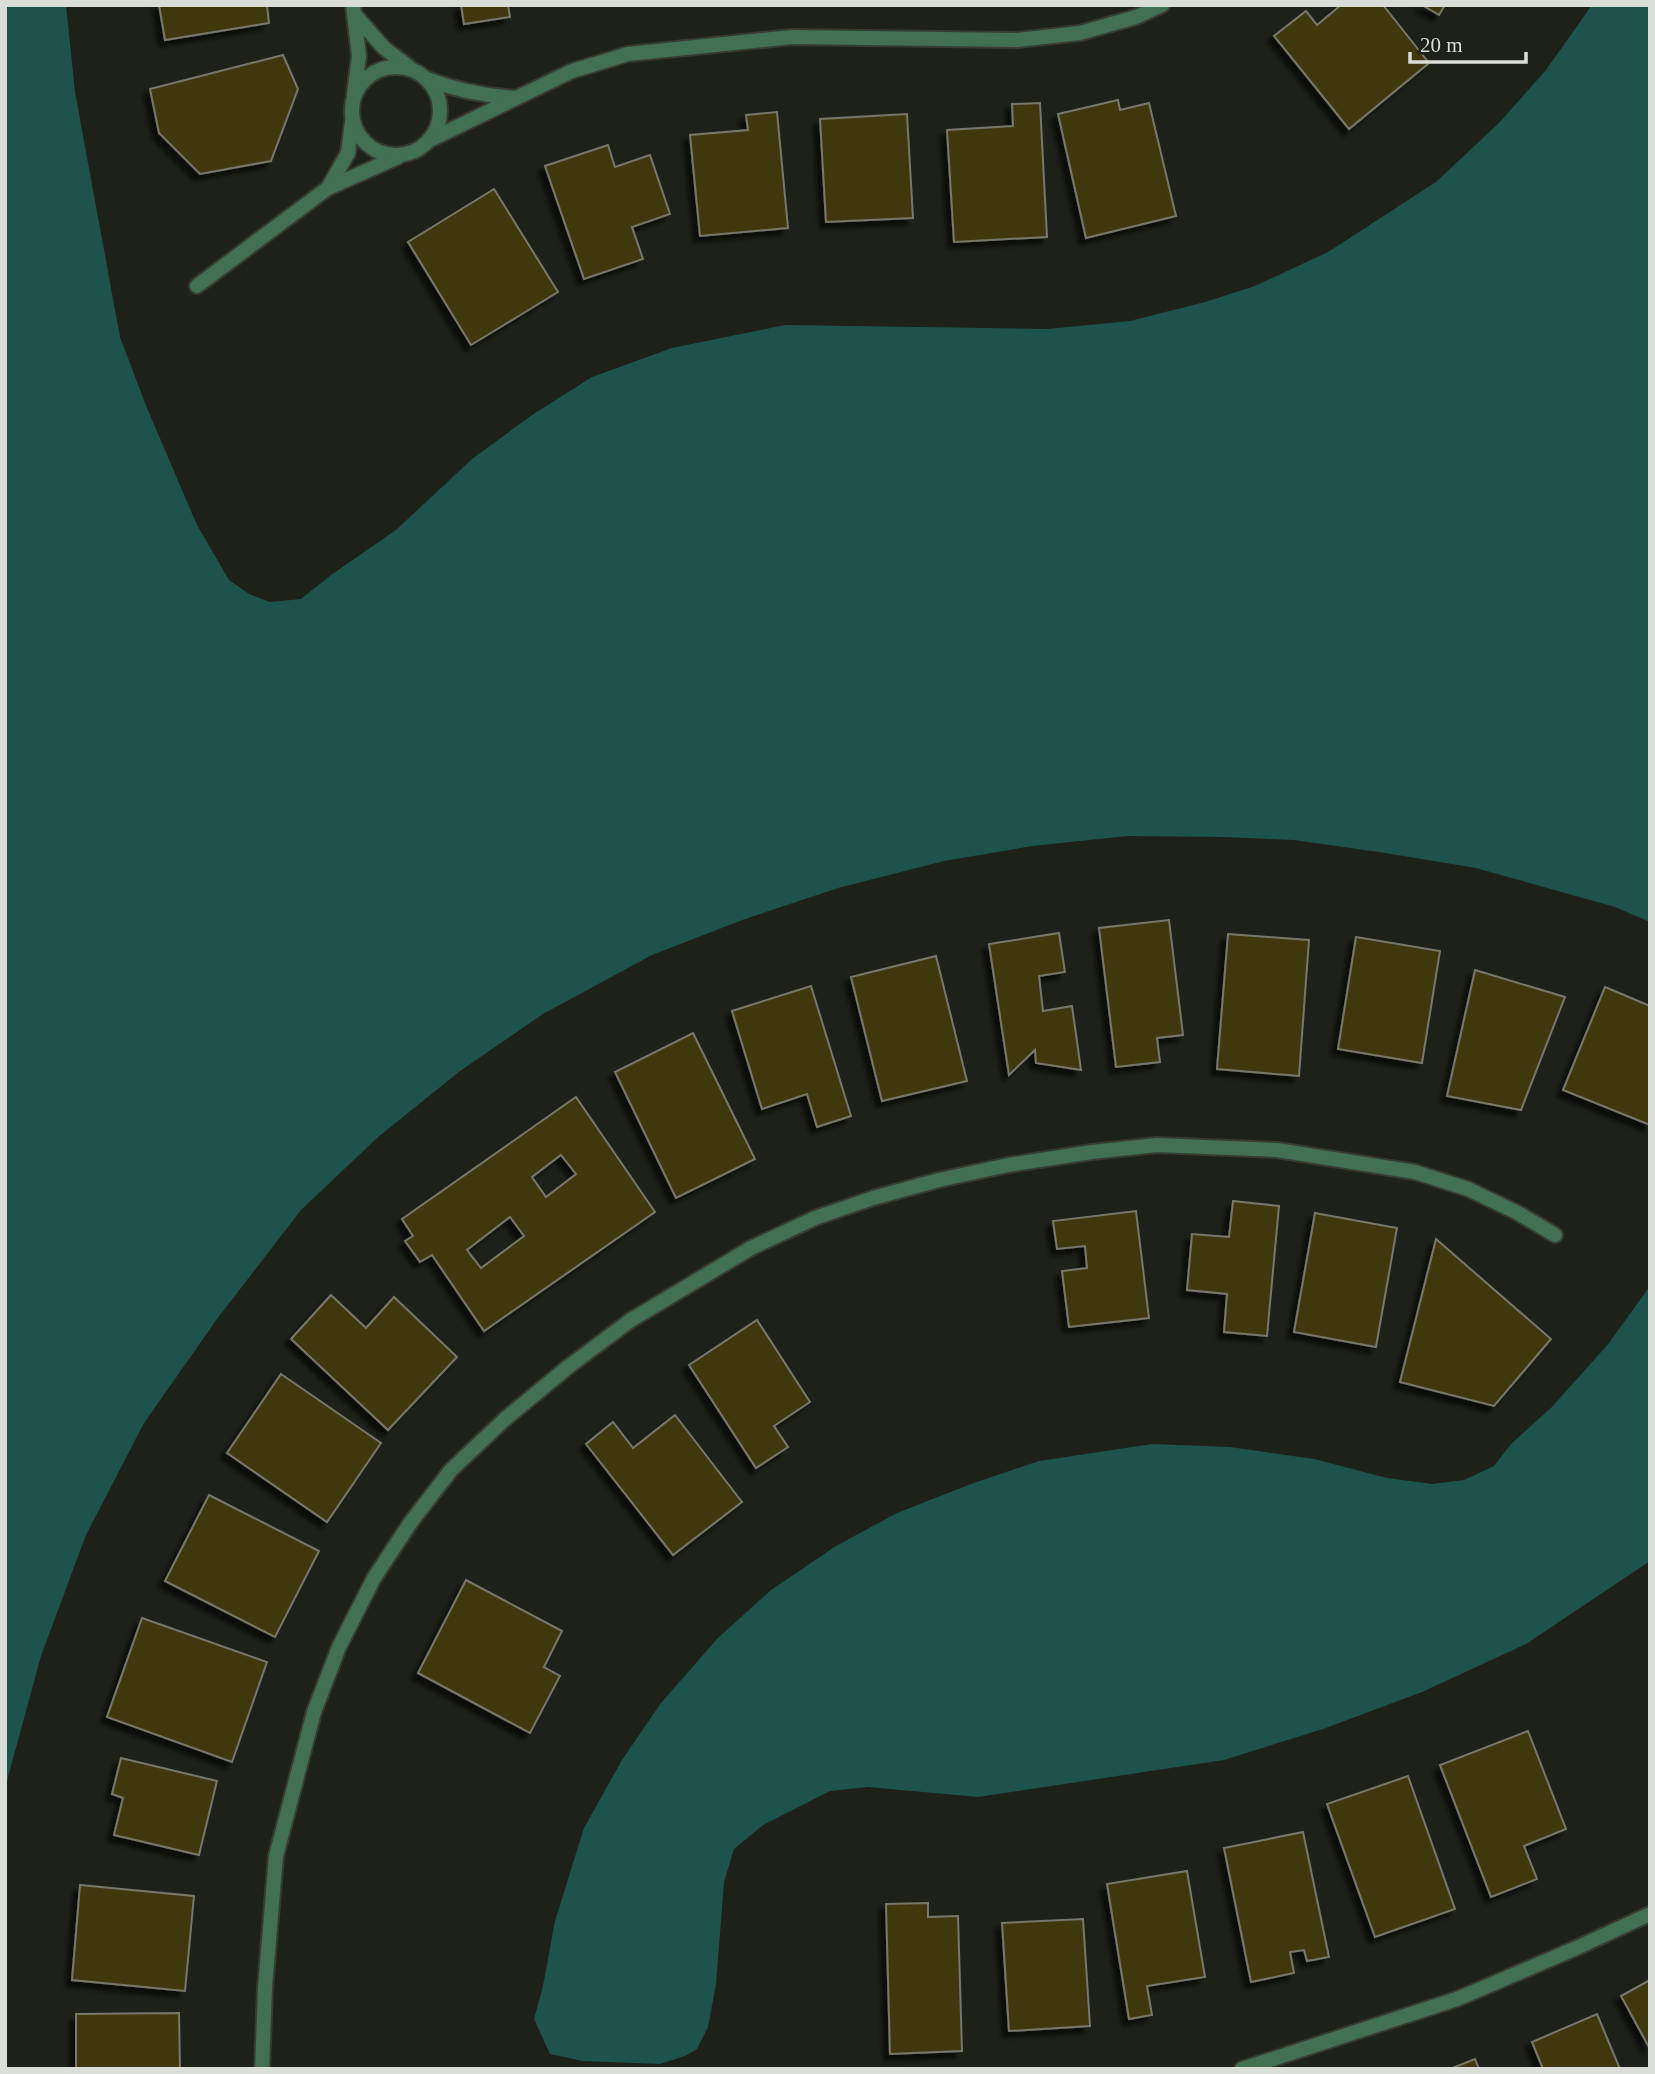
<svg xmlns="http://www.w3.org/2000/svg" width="1655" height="2074" font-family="Georgia,serif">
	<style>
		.water { fill: #1d534b }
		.building { fill: #3f3911; stroke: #78776c; stroke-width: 2; fill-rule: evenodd; filter: url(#shadow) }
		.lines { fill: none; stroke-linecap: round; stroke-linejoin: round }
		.minor-casing { stroke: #383b34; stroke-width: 18 }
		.minor { stroke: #417052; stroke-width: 14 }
	</style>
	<defs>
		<filter id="shadow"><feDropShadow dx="-6" dy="6" stdDeviation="2" flood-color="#0009"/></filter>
	</defs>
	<rect width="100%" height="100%" fill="#1d2119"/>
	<g class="water">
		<polygon points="5,5 66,5 75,92 120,337 147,408 197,525 229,580 249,594 270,602 301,599 331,575 396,530 472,459 532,415 592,377 672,348 785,325 1048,329 1130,321 1205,302 1255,286 1328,252 1436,182 1500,122 1546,70 1592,5 1650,5 1650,922 1615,907 1476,868 1379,852 1294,840 1223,837 1127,836 1032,846 944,861 838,888 745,919 652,955 543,1014 460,1071 377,1138 301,1210 217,1319 144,1423 86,1535 41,1656 8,1777 5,1798"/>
		<polygon points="1650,1286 1650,1561 1526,1644 1422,1692 1323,1729 1224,1760 978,1797 868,1787 830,1791 763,1825 734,1849 724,1882 716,1984 708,2027 697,2049 685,2056 660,2064 583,2061 550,2054 534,2019 543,1986 555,1921 584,1828 622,1760 661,1703 718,1638 771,1590 836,1546 897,1513 971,1484 1039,1461 1152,1444 1230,1447 1314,1459 1387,1478 1432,1484 1464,1480 1494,1466 1511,1444 1552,1407 1609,1343"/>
	</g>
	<g class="building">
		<polygon points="159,5 267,5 269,23 165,40"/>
		<polygon points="461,5 508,5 510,17 464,24"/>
		<polygon points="1341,5 1383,5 1429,63 1349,129 1274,36 1306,11 1317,25"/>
		<polygon points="1422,5 1445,5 1439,15"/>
		<polygon points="283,55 298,89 271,161 200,174 159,133 150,89"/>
		<polygon points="1118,100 1120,110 1149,103 1176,216 1086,238 1058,114"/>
		<polygon points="1040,103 1047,237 954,242 947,130 1013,126 1012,104"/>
		<polygon points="777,112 788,228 700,236 690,135 748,130 746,115"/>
		<polygon points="907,114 913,218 826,222 820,119"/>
		<polygon points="608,145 615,167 650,155 670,214 632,227 643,259 584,279 545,166"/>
		<polygon points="494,189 558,292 471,345 408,242"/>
		<polygon points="1169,920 1183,1035 1157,1038 1160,1062 1116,1067 1099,928"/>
		<polygon points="1059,933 1065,972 1039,976 1043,1011 1072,1006 1081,1070 1036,1063 1035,1050 1009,1075 989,944"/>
		<polygon points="1228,934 1309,940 1299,1076 1217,1069"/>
		<polygon points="1356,937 1440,951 1422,1063 1338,1049"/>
		<polygon points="936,956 967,1081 882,1101 851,977"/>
		<polygon points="1475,970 1565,997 1521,1110 1447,1096"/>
		<polygon points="811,986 851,1116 817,1127 807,1094 762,1109 732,1011"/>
		<polygon points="1605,987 1650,1006 1650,1125 1563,1090"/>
		<polygon points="693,1033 755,1159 676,1198 615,1072"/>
		<path d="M576,1097l79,115 -171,119 -52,-76 -12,7 -15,-21 8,-5 -11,-17zM561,1155l15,19 -30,23 -14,-20zM510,1217l14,19 -43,32 -14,-18z"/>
		<polygon points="1233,1201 1279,1206 1267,1336 1224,1332 1227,1294 1187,1290 1192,1234 1229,1237"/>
		<polygon points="1136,1211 1149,1318 1069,1327 1062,1271 1087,1268 1085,1246 1057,1249 1053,1221"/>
		<polygon points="1315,1213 1397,1228 1376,1347 1294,1332"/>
		<polygon points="1436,1239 1551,1339 1494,1406 1400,1382"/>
		<polygon points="331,1295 366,1328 394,1297 457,1357 388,1430 291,1339"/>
		<polygon points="757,1320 810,1402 774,1426 788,1447 756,1468 689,1365"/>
		<polygon points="281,1374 381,1443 327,1522 227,1453"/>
		<polygon points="675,1415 742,1502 673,1555 586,1444 613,1422 633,1448"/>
		<polygon points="209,1495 319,1551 275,1637 165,1581"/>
		<polygon points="466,1580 562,1631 544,1667 560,1676 530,1733 418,1673"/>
		<polygon points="142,1618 267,1662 232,1762 107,1717"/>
		<polygon points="1528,1731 1566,1829 1524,1846 1537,1879 1491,1897 1440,1765"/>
		<polygon points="121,1758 217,1781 199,1855 114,1835 123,1798 112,1794"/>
		<polygon points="1408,1776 1455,1909 1375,1937 1327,1804"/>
		<polygon points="1303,1832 1329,1957 1307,1961 1304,1950 1290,1952 1294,1973 1251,1982 1224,1848"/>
		<polygon points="1187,1871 1205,1977 1147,1986 1152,2015 1129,2019 1107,1884"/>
		<polygon points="80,1885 194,1896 185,1991 72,1980"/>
		<polygon points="928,1903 928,1917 958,1916 962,2051 890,2054 886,1904"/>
		<polygon points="1083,1919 1090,2026 1009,2031 1002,1923"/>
		<polygon points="1650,1980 1650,2049 1621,1996"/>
		<polygon points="179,2013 180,2069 76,2069 76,2014"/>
		<polygon points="1597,2014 1620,2069 1543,2069 1532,2042"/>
		<polygon points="1475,2059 1479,2069 1450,2069"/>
	</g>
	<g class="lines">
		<g class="minor-casing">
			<g id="minor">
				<polyline points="353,5 359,56 354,94"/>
				<polyline points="354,14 384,48 409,67"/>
				<circle cx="396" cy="111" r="44"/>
				<path d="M427,79c29,11 57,17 89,19"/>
				<polyline points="432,139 572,71 628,54 792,37 1017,40 1080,33 1136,17 1162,5"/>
				<polyline points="328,188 348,153 352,122"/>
				<polyline points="197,286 328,188 398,157"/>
				<polyline points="262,2069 265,1988 276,1856 314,1712 339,1647 374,1578 411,1522 451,1470 505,1419 568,1367 631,1320 751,1248 815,1218 873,1198 939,1180 1008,1165 1092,1152 1157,1145 1277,1150 1415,1172 1468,1189 1518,1213 1555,1235"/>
				<polyline points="1242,2069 1457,1999 1574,1949 1650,1914"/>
			</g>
		</g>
		<use href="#minor" class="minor"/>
	</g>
	<rect width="1655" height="2074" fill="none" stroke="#dbded8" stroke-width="14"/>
	<path d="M1410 52v10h116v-10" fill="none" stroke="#dbded8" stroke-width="3.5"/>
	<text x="1420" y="52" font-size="21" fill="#dbded8" stroke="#1d2119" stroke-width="5" paint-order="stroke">20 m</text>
</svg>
